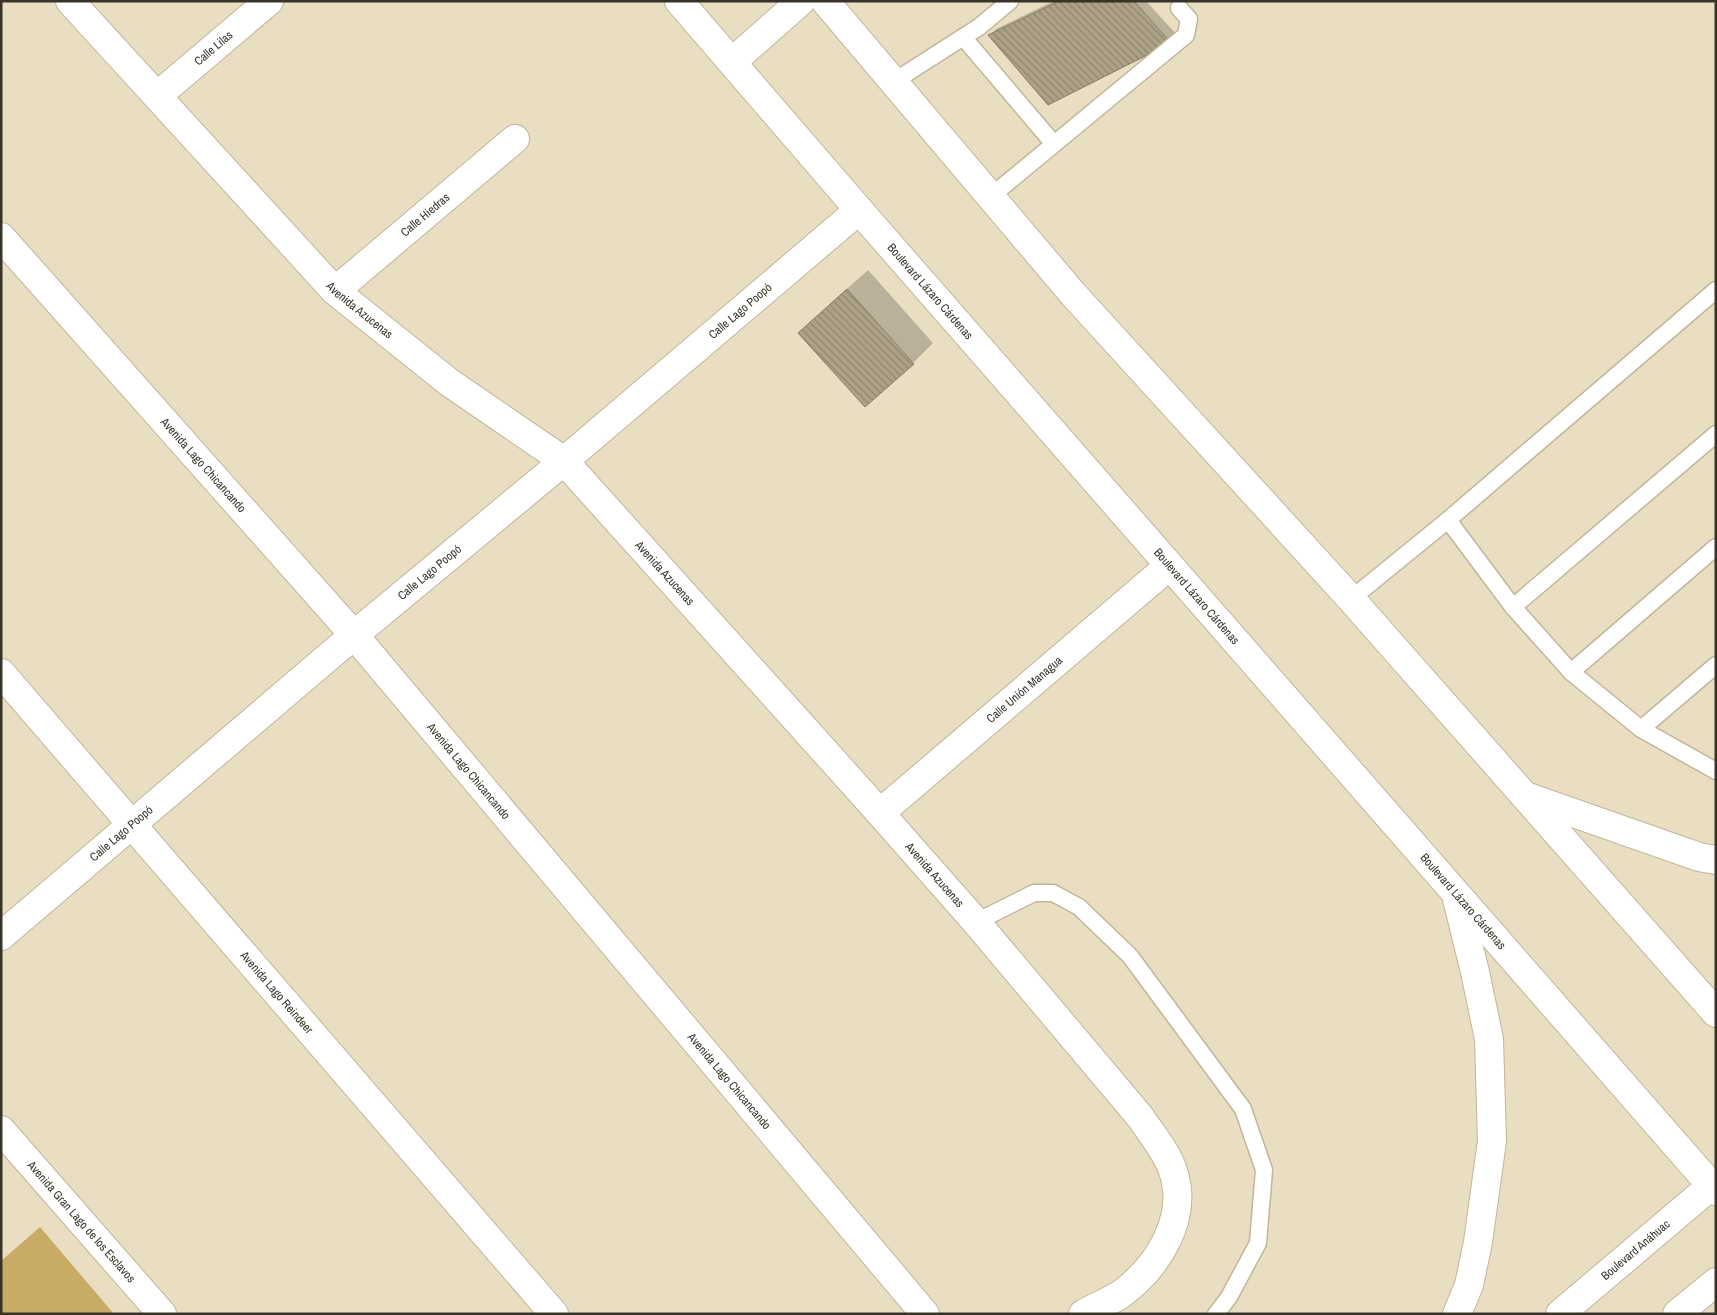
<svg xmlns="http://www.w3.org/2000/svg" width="1717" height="1315" font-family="'Archivo Narrow',sans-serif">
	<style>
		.park { fill: #c8ab65 }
		.shadow { fill: #0003 }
		.building { fill: url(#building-back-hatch); stroke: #8a7f66 }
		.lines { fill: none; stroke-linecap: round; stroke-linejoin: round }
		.lane-casing { stroke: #c1b59a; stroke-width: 19 }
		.street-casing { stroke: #c1b59a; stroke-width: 30 }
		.secondary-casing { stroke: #c1b59a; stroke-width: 30 }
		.highway-casing { stroke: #c1b59a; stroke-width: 30 }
		.lane { stroke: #fff; stroke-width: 16 }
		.street { stroke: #fff; stroke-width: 28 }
		.secondary { stroke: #fff; stroke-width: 28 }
		.highway { stroke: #fff; stroke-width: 28 }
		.labels { text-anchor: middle; stroke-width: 5; stroke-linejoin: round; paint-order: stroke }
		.street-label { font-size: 12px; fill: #383328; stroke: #f7ebcf }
	</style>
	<defs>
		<pattern id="building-back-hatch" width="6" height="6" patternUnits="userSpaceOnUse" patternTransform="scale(1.25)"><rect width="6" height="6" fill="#ada287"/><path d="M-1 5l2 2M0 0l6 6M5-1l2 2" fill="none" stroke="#8e856e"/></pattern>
	</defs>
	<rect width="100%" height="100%" fill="#e9dec2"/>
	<polygon class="park" points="40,1227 114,1314 1,1314 1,1261"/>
	<g class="shadow">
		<polygon points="1054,1 1146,1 1177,35 1170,42 990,35 996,29"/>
		<polygon points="868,270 933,343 913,363 800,333 820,313"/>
	</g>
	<g class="building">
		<polygon points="1059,1 1134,1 1171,43 1048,105 988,35"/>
		<polygon points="847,289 914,364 865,407 798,333"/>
	</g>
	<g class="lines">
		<g class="lane-casing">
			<g id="lane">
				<polyline points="963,37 1054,144"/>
				<polyline points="893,82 979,27 1010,1"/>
				<polyline points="990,197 1186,35 1189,19 1179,8"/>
				<polyline points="1448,520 1513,607 1571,672 1641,729 1716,771"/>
				<polyline points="1351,599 1448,520 1716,290"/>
				<polyline points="1513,607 1716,434"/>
				<polyline points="1571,672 1716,547"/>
				<polyline points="1641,729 1716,665"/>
				<polyline points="976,922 1034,893 1053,893 1079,907 1130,956 1243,1109 1264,1170 1258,1243 1229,1297 1216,1314"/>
			</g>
		</g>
		<g class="street-casing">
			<g id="street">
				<path id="s1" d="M70,1l265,290 115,92 114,78 316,352 96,109 165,196c11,17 26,34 32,53 16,47 -15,96 -52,123 -12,8 -26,13 -38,20"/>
				<path id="s2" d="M157,96l112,-95"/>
				<path id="s3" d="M1,237l353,398 571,679"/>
				<path id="s4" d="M335,291l180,-152"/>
				<path id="s5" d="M1,673l553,641"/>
				<path id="s6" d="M880,813l289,-247"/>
				<path id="s7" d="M1,936l353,-301 210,-174 295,-251"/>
				<path id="s8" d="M1,1130l161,184"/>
			</g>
		</g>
		<g class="secondary-casing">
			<g id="secondary">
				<path id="s9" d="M1560,1314l151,-128"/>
				<polyline points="1677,1314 1716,1282"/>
			</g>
		</g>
		<g class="highway-casing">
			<g id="highway">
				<path id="s10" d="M679,1l180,209 857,981"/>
				<polyline points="825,1 1073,294 1351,599 1716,1013"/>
				<polyline points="732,62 801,1"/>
				<polyline points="1528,797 1699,857 1716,860"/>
				<polyline points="1457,899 1475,972 1489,1039 1492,1141 1478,1242 1469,1285 1457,1314"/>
			</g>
		</g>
		<use href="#lane" class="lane"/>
		<use href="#street" class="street"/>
		<use href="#secondary" class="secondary"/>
		<use href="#highway" class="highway"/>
	</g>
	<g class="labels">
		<g class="street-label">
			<text dy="4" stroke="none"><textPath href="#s2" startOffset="74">Calle Lilas</textPath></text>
			<text dy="4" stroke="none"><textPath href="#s4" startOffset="118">Calle Hiedras</textPath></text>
			<text dy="4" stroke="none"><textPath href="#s10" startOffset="384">Boulevard Lázaro Cárdenas</textPath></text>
			<text dy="4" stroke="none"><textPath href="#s1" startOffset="424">Avenida Azucenas</textPath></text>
			<text dy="4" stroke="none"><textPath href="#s7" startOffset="968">Calle Lago Poopó</textPath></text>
			<text dy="4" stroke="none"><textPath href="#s3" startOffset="305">Avenida Lago Chicancando</textPath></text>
			<text dy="4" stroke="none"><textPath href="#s7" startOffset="562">Calle Lago Poopó</textPath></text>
			<text dy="4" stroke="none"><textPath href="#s1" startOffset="829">Avenida Azucenas</textPath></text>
			<text dy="4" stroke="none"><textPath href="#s10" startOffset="789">Boulevard Lázaro Cárdenas</textPath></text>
			<text dy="4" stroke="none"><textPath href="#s6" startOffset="190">Calle Unión Managua</textPath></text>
			<text dy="4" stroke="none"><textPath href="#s3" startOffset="710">Avenida Lago Chicancando</textPath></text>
			<text dy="4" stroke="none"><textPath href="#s7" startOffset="158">Calle Lago Poopó</textPath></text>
			<text dy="4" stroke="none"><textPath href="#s1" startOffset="1234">Avenida Azucenas</textPath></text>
			<text dy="4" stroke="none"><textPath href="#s10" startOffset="1194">Boulevard Lázaro Cárdenas</textPath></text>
			<text dy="4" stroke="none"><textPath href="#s5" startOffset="422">Avenida Lago Reindeer</textPath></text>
			<text dy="4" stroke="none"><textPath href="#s3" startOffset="1115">Avenida Lago Chicancando</textPath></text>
			<text dy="4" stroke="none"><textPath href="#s8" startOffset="122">Avenida Gran Lago de los Esclavos</textPath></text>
			<text dy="4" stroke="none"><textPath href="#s9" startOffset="99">Boulevard Anáhuac</textPath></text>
		</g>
	</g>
	<rect width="1717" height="1315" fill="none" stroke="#383328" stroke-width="5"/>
</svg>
